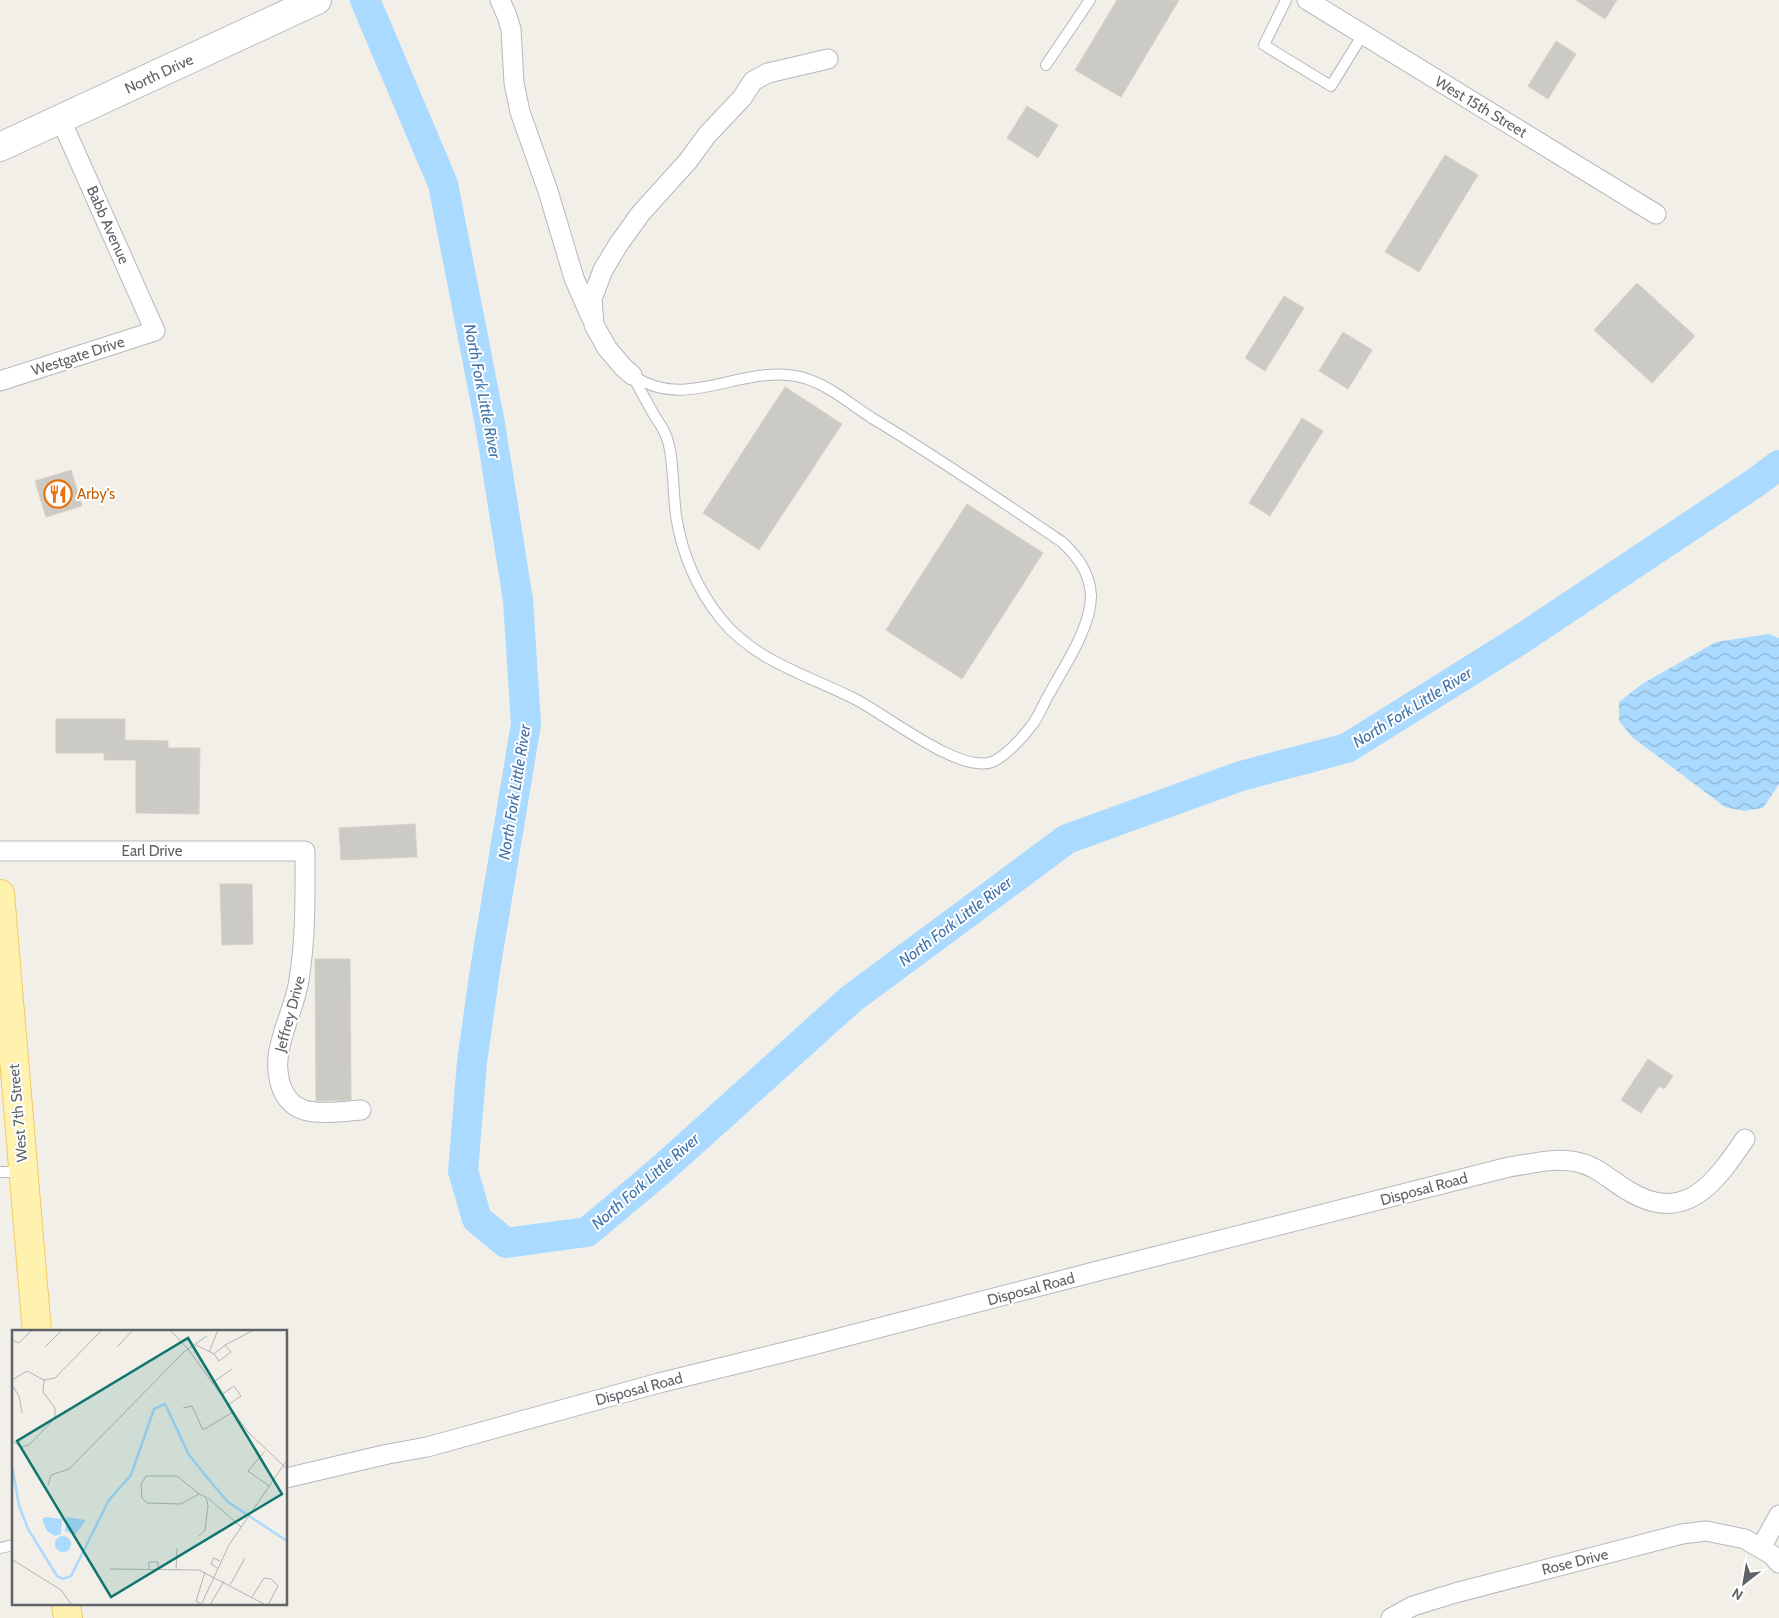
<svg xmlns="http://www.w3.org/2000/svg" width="1779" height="1618" font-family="Cabin,sans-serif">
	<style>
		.water { fill: url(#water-waves) }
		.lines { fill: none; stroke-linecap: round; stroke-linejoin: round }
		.river { stroke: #aadaff; stroke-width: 30 }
		.building { fill: #cccac5; stroke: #d6d1c6 }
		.lane-casing { stroke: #b5b8bc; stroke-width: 12 }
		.street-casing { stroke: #b5b8bc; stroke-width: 21 }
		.secondary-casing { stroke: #b6babf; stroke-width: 30 }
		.primary-casing { stroke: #f2c960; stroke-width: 30 }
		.lane { stroke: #fff; stroke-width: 10 }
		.street { stroke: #fff; stroke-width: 19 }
		.secondary { stroke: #fff; stroke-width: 28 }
		.primary { stroke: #fff2af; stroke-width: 28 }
		.labels { text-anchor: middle; stroke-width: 4; stroke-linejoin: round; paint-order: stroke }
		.street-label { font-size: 15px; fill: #5f6368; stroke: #fff }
		.food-label { font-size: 15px; fill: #c56008; stroke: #fff; text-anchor: start }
		.water-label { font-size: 16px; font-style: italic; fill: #4174aa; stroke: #fff }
		.inset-river { fill: none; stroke: #aadaff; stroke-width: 2.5 }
		.inset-road { fill: none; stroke: #b3b3b1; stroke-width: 1 }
		.view { fill: #0f766e; fill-opacity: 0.15; stroke: #0f766e; stroke-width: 2.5 }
		.inset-edge { fill: none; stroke: #5f6368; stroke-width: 2.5 }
	</style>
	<defs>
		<pattern id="water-waves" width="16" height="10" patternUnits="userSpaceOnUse" patternTransform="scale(1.25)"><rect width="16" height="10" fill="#aadaff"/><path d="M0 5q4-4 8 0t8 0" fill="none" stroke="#8eb4d2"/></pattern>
	</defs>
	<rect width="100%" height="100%" fill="#f1efe8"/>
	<polygon class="water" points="1769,634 1779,638 1779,784 1763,808 1744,811 1725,807 1632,737 1619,721 1619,702 1642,684 1716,642"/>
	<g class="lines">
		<polyline class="river" points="365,0 443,184 490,424 518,600 526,724 485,970 472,1062 463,1171 477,1219 506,1243 587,1232 661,1170 851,999 1067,839 1241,776 1347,748 1518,641 1755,483 1779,465"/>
	</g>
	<g class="building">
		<polygon points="1117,0 1179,0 1121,97 1075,70"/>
		<polygon points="1576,0 1617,0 1605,19"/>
		<polygon points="1556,41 1576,54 1548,99 1528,86"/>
		<polygon points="1027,106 1058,125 1038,158 1007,138"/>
		<polygon points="1445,155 1478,175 1419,272 1385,252"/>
		<polygon points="1637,283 1695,336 1652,383 1594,330"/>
		<polygon points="1284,296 1304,308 1265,371 1245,358"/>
		<polygon points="1343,332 1372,350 1348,389 1319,371"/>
		<polygon points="785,387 842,424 759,550 703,513"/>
		<polygon points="1302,418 1323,431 1270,516 1249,503"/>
		<polygon points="71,470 82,506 46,517 35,481"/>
		<polygon points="967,504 1043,553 962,679 886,630"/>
		<polygon points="56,719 125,719 125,740 168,741 168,748 200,748 199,814 136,813 136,760 104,760 104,753 56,753"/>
		<polygon points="415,824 417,857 341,860 339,828"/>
		<polygon points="220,884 252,884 253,944 222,945"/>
		<polygon points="315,959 350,959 351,1100 316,1101"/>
		<polygon points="1648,1059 1673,1076 1664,1089 1659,1086 1641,1113 1621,1100"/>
	</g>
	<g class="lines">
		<g class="lane-casing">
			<g id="lane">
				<polyline points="1286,0 1264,45 1331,86 1363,34"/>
				<polyline points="1046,65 1090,0"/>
				<path d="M632,375c56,39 111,-14 172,3 25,7 46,26 68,40 65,39 128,82 190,124 16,15 28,31 29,54 0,32 -28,72 -43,100 -5,9 -9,20 -16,29 -9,12 -26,31 -40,37 -33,12 -108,-49 -139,-64 -46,-23 -98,-37 -132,-79 -24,-30 -39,-65 -45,-103 -3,-23 -2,-48 -7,-71 -3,-13 -8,-19 -15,-30 -7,-13 -15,-27 -22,-40z"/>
				<polyline points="0,1172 22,1172"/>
				<polyline points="0,1548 14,1545"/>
			</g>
		</g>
		<g class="street-casing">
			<g id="street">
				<polyline points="500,0 507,16 511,29 514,83 520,112 548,191 574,278 591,317"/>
				<polyline points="1307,0 1656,214"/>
				<polyline points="632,375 623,367 607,348 594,325 592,299 603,270 618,245 641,213 688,161 707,135 742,98 753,81 768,73 828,59"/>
				<polyline points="0,381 155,331 61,120"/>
				<path d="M0,851h305c0,43 1,86 -6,129 -3,21 -13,41 -18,62 -7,24 -4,59 23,68 14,5 43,1 57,0"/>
				<path d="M286,1478l102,-24 39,-7 232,-64 146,-36 289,-75 415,-105c22,-3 46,-10 68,-5 20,4 33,18 50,28 58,36 88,-7 118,-51"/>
				<polyline points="1761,1548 1779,1515"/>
				<polyline points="1391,1618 1413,1606 1455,1593 1682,1534 1706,1531 1745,1539 1772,1555 1779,1563"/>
			</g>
		</g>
		<g class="secondary-casing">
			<polyline id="secondary" points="0,147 317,0"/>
		</g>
		<g class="primary-casing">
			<g id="primary">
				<polyline points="0,894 37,1332"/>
				<polyline points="66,1604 68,1618"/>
			</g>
		</g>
		<use href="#lane" class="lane"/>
		<use href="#street" class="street"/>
		<use href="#secondary" class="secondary"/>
		<use href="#primary" class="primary"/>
	</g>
	<defs>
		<g id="restaurant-ring" transform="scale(1.4375)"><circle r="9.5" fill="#fff" stroke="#e8710a" stroke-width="1.5"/><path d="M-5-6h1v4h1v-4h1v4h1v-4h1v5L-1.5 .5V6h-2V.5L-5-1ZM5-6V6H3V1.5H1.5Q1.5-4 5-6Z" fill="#e8710a"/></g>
	</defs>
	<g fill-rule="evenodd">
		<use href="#restaurant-ring" x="58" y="494"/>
	</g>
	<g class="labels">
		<g class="street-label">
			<text transform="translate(159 74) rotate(-25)" y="5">North Drive</text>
			<text transform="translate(1481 107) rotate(31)" y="5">West 15th Street</text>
			<text transform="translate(108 225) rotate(66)" y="5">Babb Avenue</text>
			<text transform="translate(78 356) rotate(-18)" y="5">Westgate Drive</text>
			<text x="152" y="856">Earl Drive</text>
			<text transform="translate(290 1014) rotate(-75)" y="5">Jeffrey Drive</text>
			<text transform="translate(18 1113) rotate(-95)" y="5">West 7th Street</text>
			<text transform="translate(1424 1189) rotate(-15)" y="5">Disposal Road</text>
			<text transform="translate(1031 1289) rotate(-15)" y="5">Disposal Road</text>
			<text transform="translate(639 1389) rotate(-15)" y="5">Disposal Road</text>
			<text transform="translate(1575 1562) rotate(-14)" y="5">Rose Drive</text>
		</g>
		<g class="food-label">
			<text x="77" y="499">Arby's</text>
		</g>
		<g class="water-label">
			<text transform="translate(483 391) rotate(79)" y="6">North Fork Little River</text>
			<text transform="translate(1412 707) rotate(-32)" y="6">North Fork Little River</text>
			<text transform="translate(514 792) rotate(-81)" y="6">North Fork Little River</text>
			<text transform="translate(955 921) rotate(-37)" y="6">North Fork Little River</text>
			<text transform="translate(645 1181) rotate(-41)" y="6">North Fork Little River</text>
		</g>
	</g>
	<g transform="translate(12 1330)">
		<rect width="275" height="275" fill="#f1efe8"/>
		<path d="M34,187l16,2 -1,15 -6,2 -8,-5 -5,-12zM55,187l19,3 -11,15 -10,-4zM43 214a8 8 0 1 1 16 0a8 8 0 1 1-16 0Z" fill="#aadaff"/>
		<path class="inset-river" d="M0,135l7,41 9,23 29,47 6,3 8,-3 38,-76 22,-25 23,-66 11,-5 24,51 21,26 18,21 59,39"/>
		<path class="inset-road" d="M158,0l18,19 60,83 39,37M0,10l7,3 13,-13M182,14l20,10 5,7 12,-9 -6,-7 -11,9M213,15l29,-15M33,17l17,-17M105,17l16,-17M197,22l9,-22M0,50l15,-9 17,9 11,-2 47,-48M200,53l20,-14M0,55l7,11 3,17M209,65l13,-9 7,10 -13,9M171,78l9,-2 11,24 30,-18M0,111l10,6 7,-2 26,-27v-10l-12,-16 1,-12M253,121l-17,20 21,15M134,146h31l22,18 -18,10 -34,-1 -5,-5 -1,-14zM36,155l3,-10 18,-6 115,-117 23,-16M196,168l33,29M187,206l6,-6 3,-24 -2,-9 -7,-3M1,230l48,30 11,15M205,238l-6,-4 3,-6 6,3M98,239l89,1 67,35M137,239v-7h9v7M164,239l1,-21M218,255l15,-27M240,267l12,-19 7,1 7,7 -10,19M189,274l-5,-3 9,-29M189,275l28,-60 58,-85M198,275l14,-24"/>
		<path class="view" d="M176,8l94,156 -171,103 -94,-156z"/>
		<rect width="275" height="275" class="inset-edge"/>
	</g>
	<g transform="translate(1744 1583) rotate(211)" stroke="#ffffff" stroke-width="4" paint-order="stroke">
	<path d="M0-4L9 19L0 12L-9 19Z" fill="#5f6368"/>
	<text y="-8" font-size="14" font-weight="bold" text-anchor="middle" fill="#5f6368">N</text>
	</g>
</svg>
